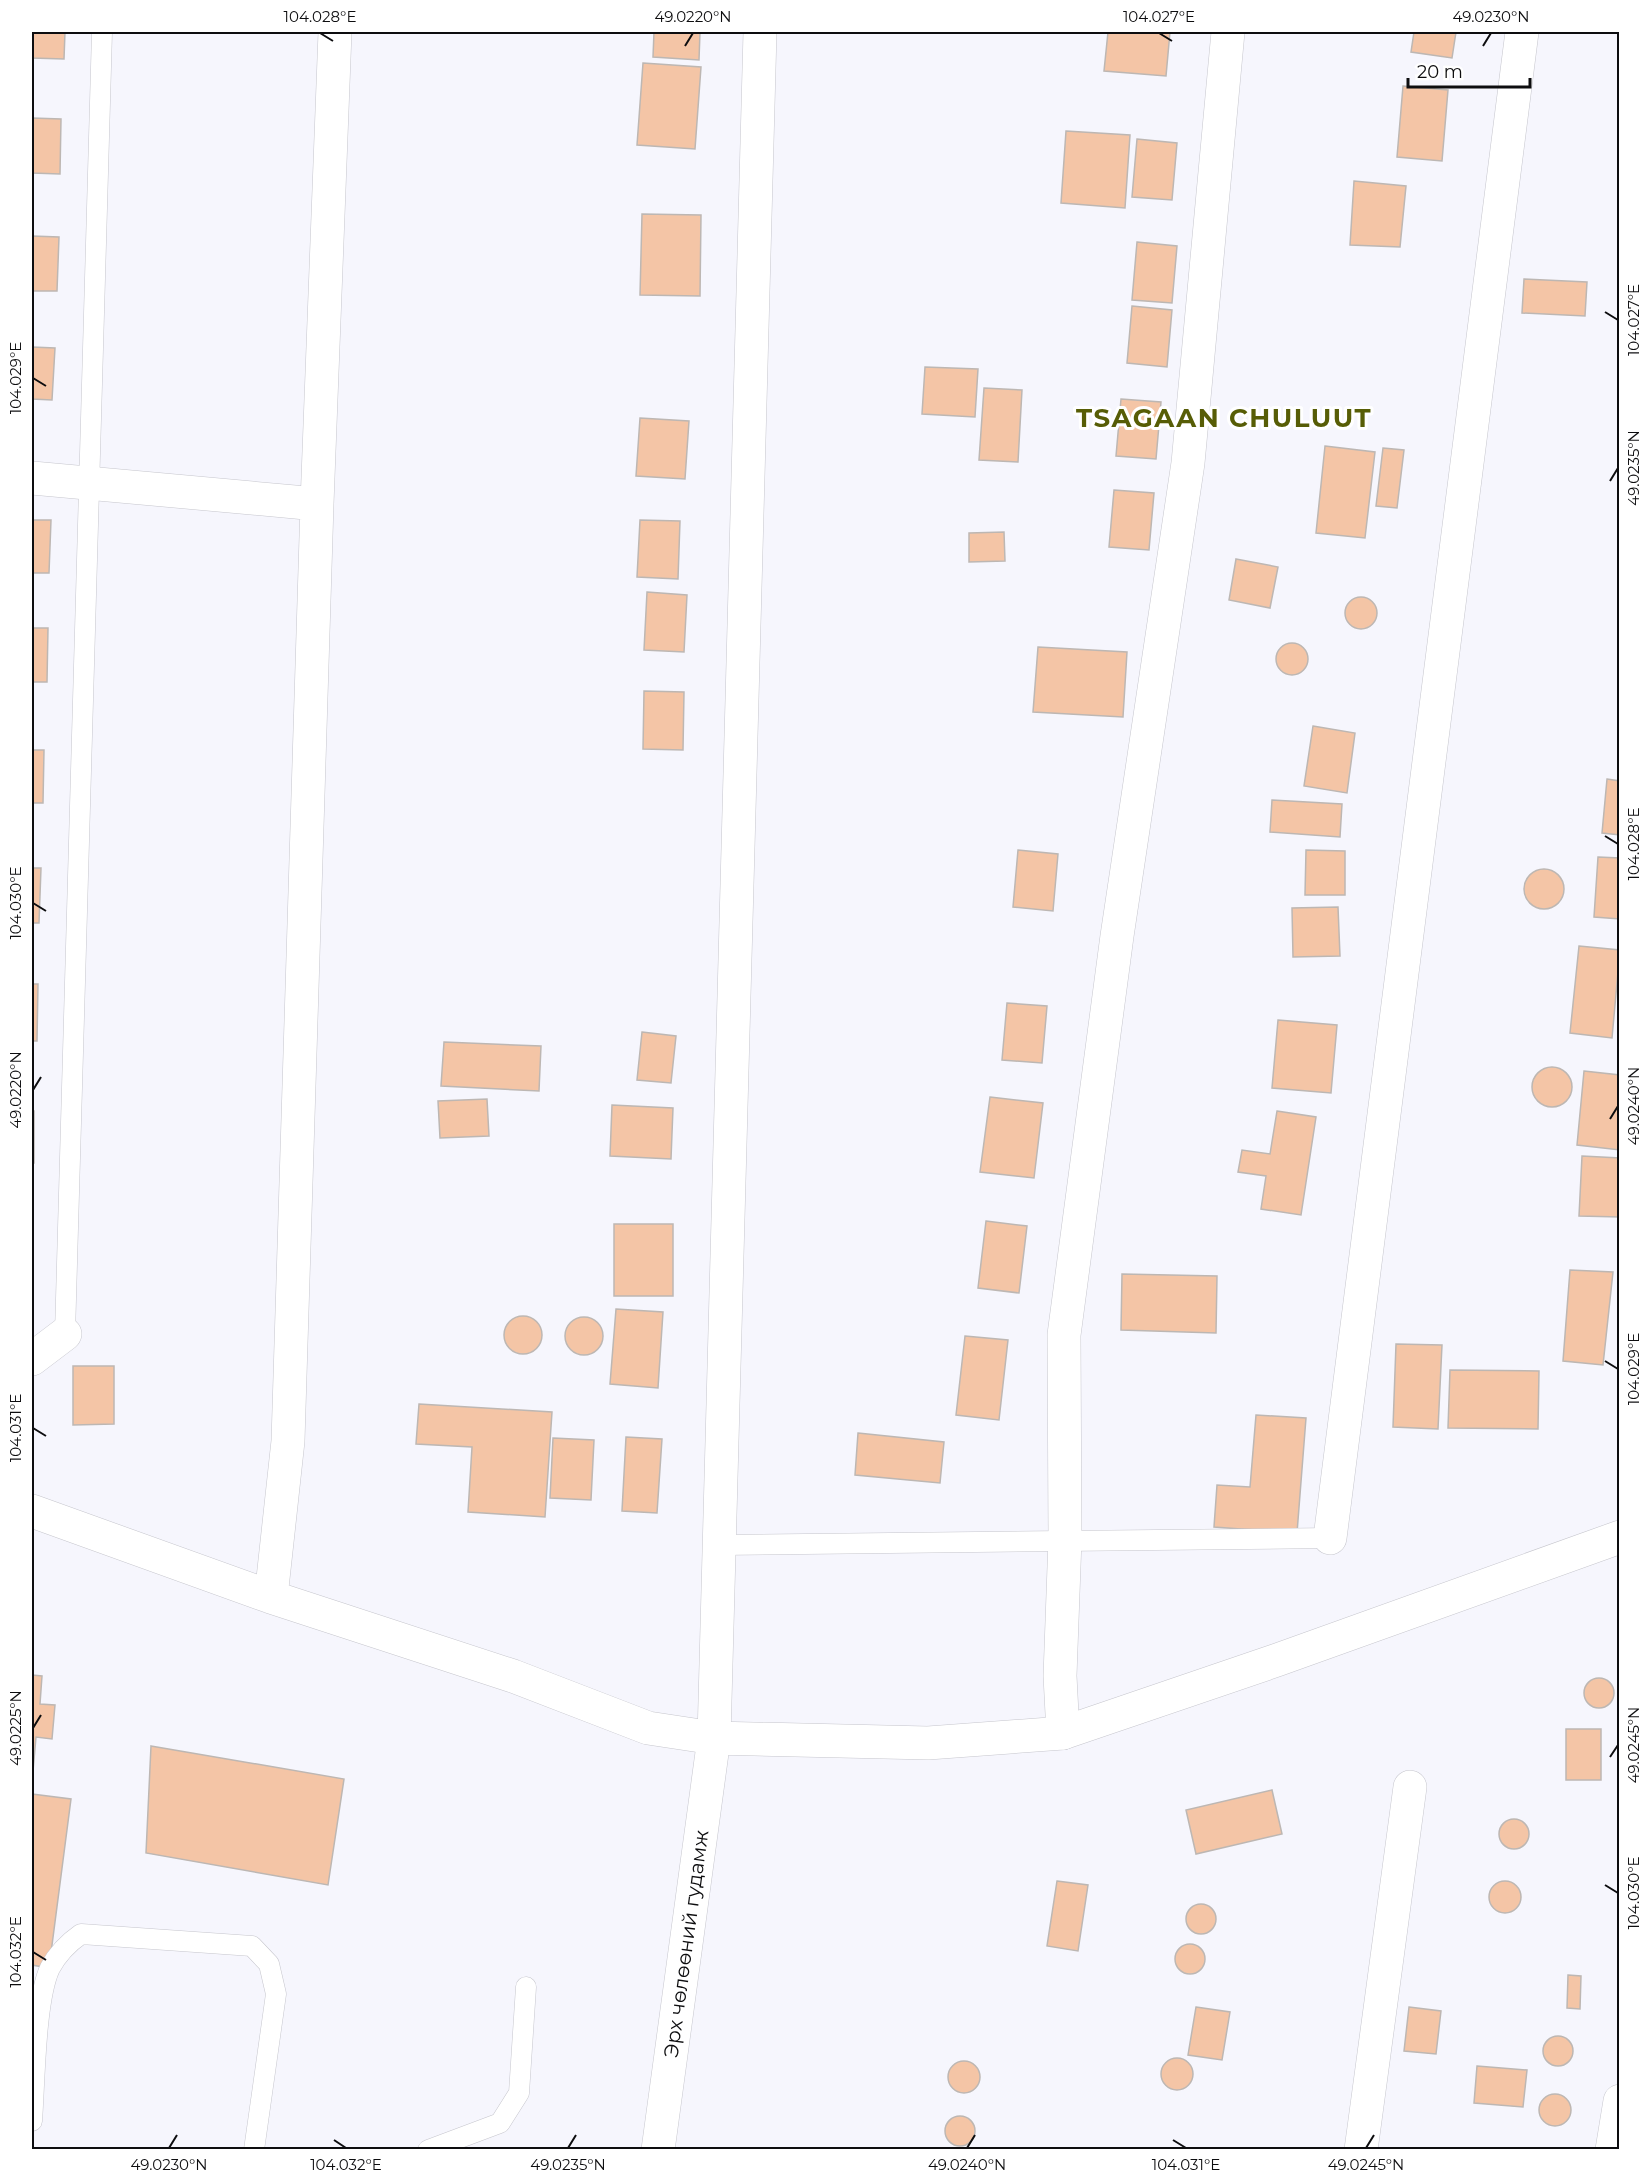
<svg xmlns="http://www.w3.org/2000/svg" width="1651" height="2181" font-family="Montserrat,sans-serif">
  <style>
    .building { fill: #f4c5a6; stroke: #bdb7b3; stroke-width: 1.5 }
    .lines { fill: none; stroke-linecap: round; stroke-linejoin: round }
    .service-casing { stroke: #c6c6cd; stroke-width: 21 }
    .minor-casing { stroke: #c6c6cd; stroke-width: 34 }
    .secondary-casing { stroke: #c6c6cd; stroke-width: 34 }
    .service { stroke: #fff; stroke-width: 20 }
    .minor { stroke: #fff; stroke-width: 33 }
    .secondary { stroke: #fff; stroke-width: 33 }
    .ticks { fill: none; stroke: #0d0d0f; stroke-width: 2 }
    .labels { text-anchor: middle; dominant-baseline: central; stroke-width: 6; stroke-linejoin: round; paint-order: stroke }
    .street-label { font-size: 20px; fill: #0d0d0f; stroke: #fff }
    .district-label { font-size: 26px; font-weight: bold; letter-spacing: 1.5px; fill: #575d06; stroke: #fff }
    .neatline { fill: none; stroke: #0d0d0f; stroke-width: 2 }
    .ticks-label { font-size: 15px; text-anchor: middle; fill: #0d0d0f }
  </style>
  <rect width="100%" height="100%" fill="#f6f6fd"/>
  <path class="building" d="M32 32H65L64 59 32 58Z
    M654 32H700L699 60 653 57Z
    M1108 32H1170L1166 76 1104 71Z
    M1414 32H1456L1452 58 1411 52Z
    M643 63 701 67 695 149 637 145Z
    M1403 86 1448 90 1442 161 1397 157Z
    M32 118 61 119 60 174 32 173Z
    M1066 131 1130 135 1125 208 1061 203Z
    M1137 139 1177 143 1172 200 1132 197Z
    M1354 181 1406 186 1400 247 1350 245Z
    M642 214 701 215 700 296 640 295Z
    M32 236 59 237 57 291H32Z
    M1137 242 1177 246 1172 303 1132 300Z
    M1524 279 1587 282 1585 316 1522 313Z
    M1132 306 1172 310 1167 367 1127 363Z
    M32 347 55 348 52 400 32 399Z
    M925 367 978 369 975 417 922 414Z
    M984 388 1022 390 1018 462 979 460Z
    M1121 399 1161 402 1156 459 1116 456Z
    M640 418 689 421 685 479 636 476Z
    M1325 446 1375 452 1365 538 1316 533Z
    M1383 448 1404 450 1397 508 1376 506Z
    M1114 490 1154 493 1149 550 1109 547Z
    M32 520H51L49 573H32Z
    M640 520 680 521 678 579 637 577Z
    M1004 532 1005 561 969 562V533Z
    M1236 559 1278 567 1270 608 1229 600Z
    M647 592 687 595 684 652 644 650Z
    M1345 613a16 16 0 1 1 32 0a16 16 0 1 1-32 0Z
    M32 628H48L47 682H32Z
    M1276 659a16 16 0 1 1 32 0a16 16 0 1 1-32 0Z
    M1038 647 1127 652 1123 717 1033 712Z
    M644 691 684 692 683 750 643 749Z
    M1313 726 1355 733 1347 793 1304 786Z
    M32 750H44L43 803H32Z
    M1607 779 1620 781V835L1602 833Z
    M1272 800 1342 804 1340 837 1270 832Z
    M1018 850 1058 854 1053 911 1013 907Z
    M1306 850 1345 851V895H1305Z
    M1598 857 1620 858V919L1594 917Z
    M32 868H41L39 923H32Z
    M1524 889a20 20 0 1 1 40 0a20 20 0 1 1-40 0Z
    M1338 907 1340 956 1293 957 1292 908Z
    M1579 946 1620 950 1612 1038 1570 1033Z
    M32 984H38L37 1041H32Z
    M1007 1003 1047 1006 1042 1063 1002 1060Z
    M1278 1020 1337 1025 1331 1093 1272 1088Z
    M642 1032 676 1036 671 1083 637 1080Z
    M444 1042 541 1046 539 1091 441 1086Z
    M1532 1087a20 20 0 1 1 40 0a20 20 0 1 1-40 0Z
    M1584 1071 1620 1075V1150L1577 1145Z
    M990 1097 1043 1103 1034 1178 980 1172Z
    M487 1099 489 1136 440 1138 438 1101Z
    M612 1105 673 1108 671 1159 610 1156Z
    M32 1111H34V1163H32Z
    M1277 1111 1316 1117 1301 1215 1261 1209 1266 1176 1238 1172 1242 1150 1270 1154Z
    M1582 1156 1620 1158V1217L1579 1216Z
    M986 1221 1027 1226 1019 1293 978 1288Z
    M614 1224H673V1296H614Z
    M1570 1270 1613 1272 1603 1365 1563 1361Z
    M1122 1274 1217 1276 1216 1333 1121 1330Z
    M616 1309 663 1312 658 1388 610 1384Z
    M504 1335a19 19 0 1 1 38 0a19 19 0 1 1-38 0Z
    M565 1336a19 19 0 1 1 38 0a19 19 0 1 1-38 0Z
    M965 1336 1008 1340 999 1420 956 1415Z
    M1396 1344 1442 1345 1438 1429 1393 1427Z
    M73 1366H114V1424L73 1425Z
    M1450 1370 1539 1371 1538 1429 1448 1428Z
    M419 1404 552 1412 545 1517 468 1512 472 1447 416 1444Z
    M1256 1415 1306 1418 1297 1533 1214 1527 1217 1485 1250 1487Z
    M858 1433 944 1442 940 1483 855 1475Z
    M626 1437 662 1439 657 1513 622 1511Z
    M553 1438 594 1440 591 1500 550 1498Z
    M32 1675 42 1676 40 1704 55 1705 52 1739 36 1737 33 1771Z
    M1584 1693a15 15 0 1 1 30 0a15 15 0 1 1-30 0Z
    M1566 1729H1601V1780H1566Z
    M151 1746 344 1779 328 1885 146 1853Z
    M1272 1790 1282 1834 1196 1854 1186 1810Z
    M32 1794 71 1799 49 1968 32 1965Z
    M1499 1834a15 15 0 1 1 30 0a15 15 0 1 1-30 0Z
    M1057 1881 1088 1885 1078 1951 1047 1946Z
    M1489 1897a16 16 0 1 1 32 0a16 16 0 1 1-32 0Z
    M1186 1919a15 15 0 1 1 30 0a15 15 0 1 1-30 0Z
    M1175 1959a15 15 0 1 1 30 0a15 15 0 1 1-30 0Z
    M1568 1975 1581 1976 1580 2009 1567 2008Z
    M1196 2007 1230 2012 1222 2060 1188 2055Z
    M1409 2007 1441 2011 1436 2054 1404 2051Z
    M1543 2051a15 15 0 1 1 30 0a15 15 0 1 1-30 0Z
    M1161 2074a16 16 0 1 1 32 0a16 16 0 1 1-32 0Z
    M948 2077a16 16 0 1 1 32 0a16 16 0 1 1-32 0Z
    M1477 2066 1527 2070 1523 2107 1474 2103Z
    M1539 2110a16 16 0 1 1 32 0a16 16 0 1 1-32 0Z
    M945 2131a15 15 0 1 1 30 0a15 15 0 1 1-30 0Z"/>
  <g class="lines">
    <defs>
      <path id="service" d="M65 1334 102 32
        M719 1545 1330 1538
        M32 2121C35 2083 35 2000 50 1968 58 1953 68 1943 81 1934L252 1946 269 1964 276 1994 254 2150
        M428 2150 500 2123 519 2093 526 1987"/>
      <path id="minor" d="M335 32 317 504 288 1441 271 1597 513 1676 648 1728 714 1738 760 32
        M32 478 317 504
        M32 1359 65 1334
        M32 1511 271 1597
        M1330 1538 1522 32
        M1063 1733 1060 1676 1065 1539 1064 1335 1117 936 1188 463 1228 32
        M1361 2150 1410 1787
        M1612 2150 1620 2101"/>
      <g id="secondary">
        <path id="s1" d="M658 2150 714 1738 928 1743 1063 1733 1277 1660 1620 1537"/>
      </g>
    </defs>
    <use href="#service" class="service-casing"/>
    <use href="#minor" class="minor-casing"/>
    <use href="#secondary" class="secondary-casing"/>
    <use href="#service" class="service"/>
    <use href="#minor" class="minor"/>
    <use href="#secondary" class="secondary"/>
  </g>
  <path class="ticks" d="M320 33 333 41M1159 33 1172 41M685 46 693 33M1483 46 1491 33M1605 312 1618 320M33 378 46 386M1610 481 1618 468M1605 836 1618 844M33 903 46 911M33 1090 41 1077M1610 1119 1618 1106M1605 1361 1618 1369M33 1428 46 1436M33 1728 41 1715M1610 1757 1618 1745M1605 1885 1618 1893M33 1952 46 1960M334 2140 346 2148M1173 2140 1186 2148M169 2148 177 2135M568 2148 576 2135M967 2148 975 2135M1366 2148 1374 2135"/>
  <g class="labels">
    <g class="street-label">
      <text stroke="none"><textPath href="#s1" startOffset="208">Эрх чөлөөний гудамж</textPath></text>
    </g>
    <g class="district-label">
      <text x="1224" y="418">TSAGAAN CHULUUT</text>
    </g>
  </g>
  <rect width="1651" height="2181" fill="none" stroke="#ffffff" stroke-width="66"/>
  <path d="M1408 78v9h122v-9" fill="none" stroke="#0d0d0f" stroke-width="3"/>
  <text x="1417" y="78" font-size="18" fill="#0d0d0f" stroke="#ffffff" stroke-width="4.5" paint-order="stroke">20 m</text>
  <rect x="33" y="33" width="1585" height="2115" class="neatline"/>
  <g class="ticks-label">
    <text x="320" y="22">104.028°E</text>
    <text x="693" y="22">49.0220°N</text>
    <text x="1159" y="22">104.027°E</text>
    <text x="1491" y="22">49.0230°N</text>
    <text transform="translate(1634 320) rotate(-90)" y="5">104.027°E</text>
    <text transform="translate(16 378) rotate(-90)" y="5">104.029°E</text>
    <text transform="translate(1634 468) rotate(-90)" y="5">49.0235°N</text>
    <text transform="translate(1634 844) rotate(-90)" y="5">104.028°E</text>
    <text transform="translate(16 903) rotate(-90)" y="5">104.030°E</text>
    <text transform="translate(16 1090) rotate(-90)" y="5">49.0220°N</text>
    <text transform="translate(1634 1106) rotate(-90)" y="5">49.0240°N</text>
    <text transform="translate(1634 1369) rotate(-90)" y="5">104.029°E</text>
    <text transform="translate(16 1428) rotate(-90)" y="5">104.031°E</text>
    <text transform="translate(16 1728) rotate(-90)" y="5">49.0225°N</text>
    <text transform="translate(1634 1745) rotate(-90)" y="5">49.0245°N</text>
    <text transform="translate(1634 1893) rotate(-90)" y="5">104.030°E</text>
    <text transform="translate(16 1952) rotate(-90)" y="5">104.032°E</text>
    <text x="169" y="2170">49.0230°N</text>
    <text x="346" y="2170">104.032°E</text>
    <text x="568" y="2170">49.0235°N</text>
    <text x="967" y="2170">49.0240°N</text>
    <text x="1186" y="2170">104.031°E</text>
    <text x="1366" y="2170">49.0245°N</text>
  </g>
</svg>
